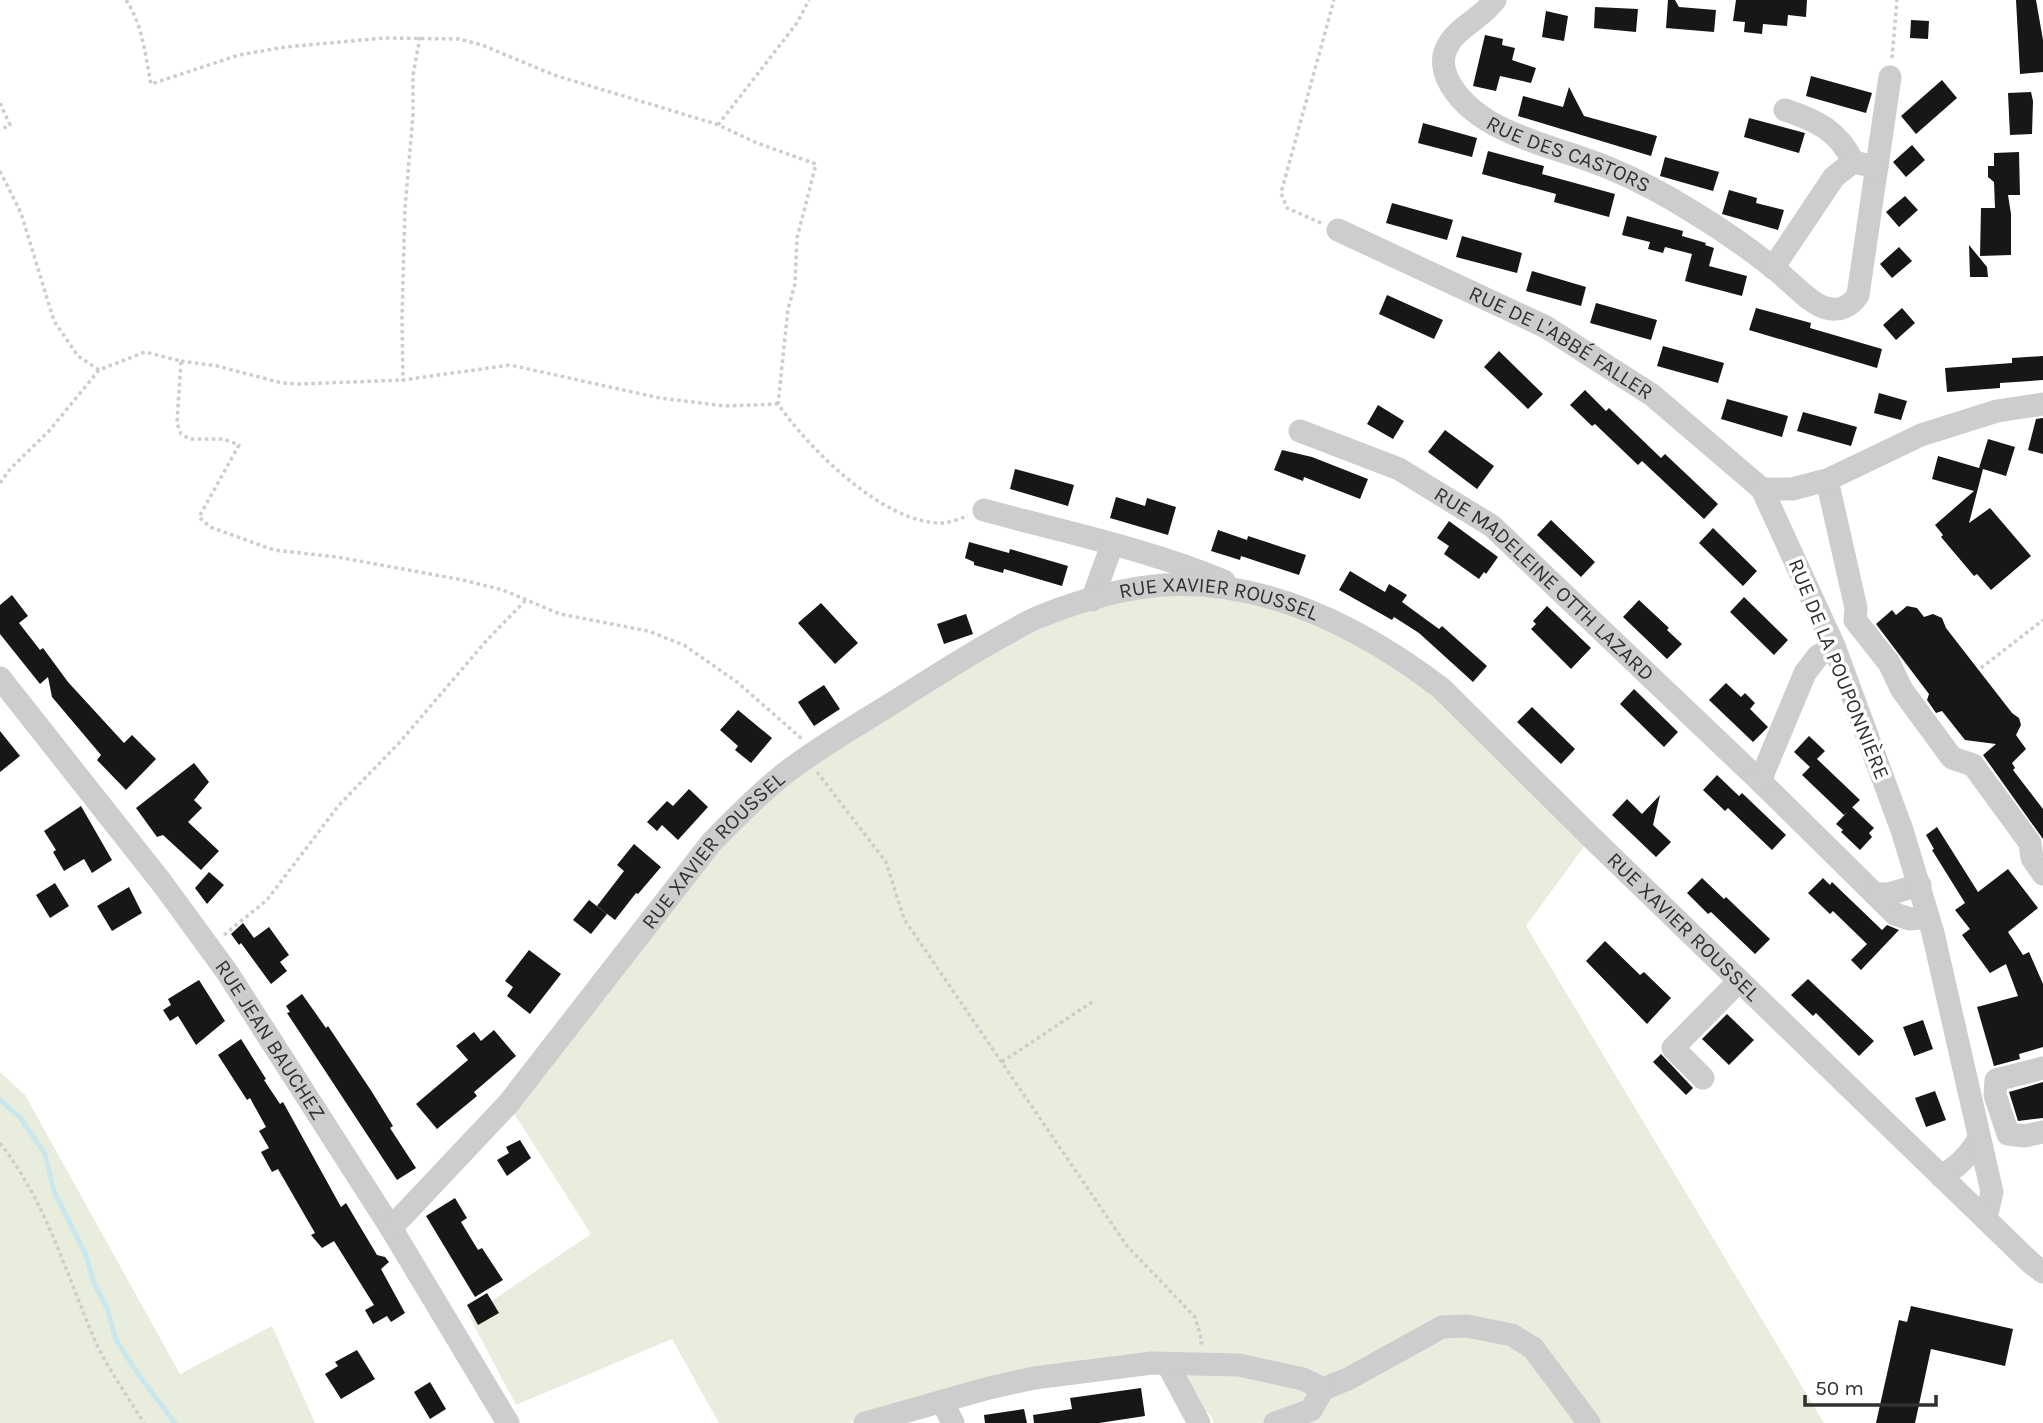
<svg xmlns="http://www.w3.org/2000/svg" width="2043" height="1423" font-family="Karla,sans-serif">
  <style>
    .green { fill: #e9edde }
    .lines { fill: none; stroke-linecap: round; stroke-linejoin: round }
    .stream { stroke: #cae7ed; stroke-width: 5 }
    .building { fill: #171717 }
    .path { stroke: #cdcdcd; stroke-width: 3.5; stroke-dasharray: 3.5 3.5; stroke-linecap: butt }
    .minor { stroke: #cdcdcd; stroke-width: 23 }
    .labels { text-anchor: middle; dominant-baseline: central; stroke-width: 7; stroke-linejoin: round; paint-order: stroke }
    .street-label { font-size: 21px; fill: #303030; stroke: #fff }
  </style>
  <rect width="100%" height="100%" fill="#fff"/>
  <path class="green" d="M1247 591 1409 663 1591 837 1526 926 1824 1423H1214L1211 1416 1197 1403 1185 1377 1188 1375 1182 1361 968 1388 849 1423H719L672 1339 516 1405 469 1316 591 1234 508 1104 711 843 839 738 1092 600Z
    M0 1072 25 1095 180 1374 272 1326 315 1423H0Z"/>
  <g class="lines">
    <path class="stream" d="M0 1100 19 1116 45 1154 54 1191 86 1255 94 1283 107 1308 116 1340 138 1374 175 1423"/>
  </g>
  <path class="building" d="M1668 0H1675L1679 7 1716 10 1714 32 1666 28Z
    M1736 0H1807L1806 17 1788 15 1787 26 1763 24 1762 34 1744 32 1745 22 1733 21Z
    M2016 0H2036L2043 40V72L2020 74Z
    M1595 7 1638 9 1636 32 1594 28Z
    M1546 11 1568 16 1564 41 1542 37Z
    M1911 20 1929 21 1928 39 1910 38Z
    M1485 35 1503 39 1502 45 1515 48 1512 60 1536 68 1531 83 1500 76 1496 91 1473 86Z
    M1811 76 1872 93 1866 113 1806 96Z
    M1942 80 1957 98 1916 134 1901 116Z
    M1569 87 1584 116 1657 136 1651 156 1518 116 1523 96 1563 107Z
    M2031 92 2033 101 2032 134 2010 135 2008 93Z
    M1749 118 1805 133 1799 153 1744 137Z
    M1423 123 1477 138 1472 157 1418 143Z
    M1912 145 1925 160 1906 177 1893 162Z
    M1488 151 1544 166 1542 174 1615 194 1609 217 1554 202 1556 194 1482 174Z
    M2019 152 2020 195H2008L2011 214V255L1980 256 1981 208H1995L1994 182 1988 177V166H1994V153Z
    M1665 157 1719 172 1713 191 1660 176Z
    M1729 190 1757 198 1756 203 1784 210 1778 230 1722 214Z
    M1905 196 1918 210 1899 227 1886 212Z
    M1392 203 1453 220 1447 240 1386 223Z
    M1627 216 1683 231 1682 236 1706 243 1705 245 1714 248 1709 266 1747 276 1742 296 1685 281 1692 254 1665 247 1663 253 1648 249 1650 242 1622 235Z
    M1462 236 1522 253 1517 273 1456 257Z
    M1969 245 1987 267 1988 277H1970Z
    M1899 247 1912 261 1892 278 1880 264Z
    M1532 271 1586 287 1581 306 1526 291Z
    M1387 295 1443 320 1434 339 1379 314Z
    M1596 303 1657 320 1651 340 1590 323Z
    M1756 308 1811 323 1810 328 1882 349 1877 368 1749 330Z
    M1902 308 1915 323 1896 340 1883 325Z
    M1663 346 1724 363 1718 383 1657 366Z
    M1499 351 1543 394 1528 409 1484 367Z
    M2043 356V380L2000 383V388L1947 392 1945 368 2012 363V358Z
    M1585 390 1606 411 1609 408 1661 458 1665 454 1718 504 1704 519 1642 461 1638 465 1595 424 1592 426 1570 405Z
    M1879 393 1907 401 1901 420 1874 413Z
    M1727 399 1788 416 1782 437 1721 419Z
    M1378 405 1404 421 1393 439 1367 424Z
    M1803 412 1857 427 1851 446 1797 431Z
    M2043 418V454L2028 450 2036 419Z
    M1445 430 1494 466 1477 489 1428 452Z
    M1988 439 2015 447 2006 476 1983 469 1969 523 1990 508 2031 556 1991 590 1977 574 1974 576 1941 537 1943 535 1935 525 1974 491 1932 479 1938 456 1979 468Z
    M1282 450 1312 457 1368 479 1360 499 1304 477 1303 481 1274 470Z
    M1015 469 1074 485 1068 506 1010 489Z
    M1116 497 1145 506 1147 498 1176 507 1168 535 1110 518Z
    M1551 520 1595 562 1581 577 1537 535Z
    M1449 521 1498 557 1486 574 1484 572 1479 579 1444 554 1449 546 1437 538Z
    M1713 528 1757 571 1743 586 1699 543Z
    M1218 530 1247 540 1248 536 1306 555 1299 575 1241 556 1240 560 1211 551Z
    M969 542 1009 553 1010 549 1068 566 1062 586 1004 569 1003 573 974 565V562L965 558Z
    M1350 571 1385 592 1389 584 1407 595 1402 602 1439 629 1442 626 1487 666 1473 682 1419 633 1394 617 1392 620 1339 590Z
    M12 595 28 616 19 623 40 650 43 648 68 682 124 743 132 735 156 759 126 790 97 760 101 755 52 697 48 677 40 684 0 634V605Z
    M1744 597 1788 640 1774 655 1730 612Z
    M1639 600 1669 628 1667 630 1682 644 1667 659 1623 617Z
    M821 603 858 643 835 664 798 623Z
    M1547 606 1591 648 1571 669 1531 629 1536 624 1533 621Z
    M1907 606 1917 608 1924 617 1933 614 1942 618 1946 628 2012 713 2019 718 2021 725 2016 735 2026 749 2012 763 2015 768 2013 770 2043 809V839L1983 755 1996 744 1965 740 1942 711 1936 713 1927 700 1929 694 1876 624 1892 610 1896 615Z
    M966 614 973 634 944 644 937 624Z
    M1726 683 1741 697 1745 693 1755 703 1750 709 1768 727 1753 742 1709 700Z
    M824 685 840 709 814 726 798 702Z
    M1634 689 1678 732 1664 747 1620 704Z
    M1532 707 1575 749 1561 764 1517 722Z
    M738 710 772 738 751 763 735 750 738 746 720 730Z
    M0 731 20 756 0 772Z
    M1809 736 1825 751 1817 759 1860 800 1844 815 1802 775 1810 767 1794 752Z
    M194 763 209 782 194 800 202 808 188 822 219 851 201 870 163 835 157 837 136 808Z
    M1717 775 1739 796 1742 793 1786 835 1772 850 1728 808 1725 811 1703 790Z
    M689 789 708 807 678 840 662 825 657 831 647 822 667 801 673 806Z
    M1660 795 1653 825 1671 842 1656 857 1612 815 1627 799 1642 814Z
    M81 806 112 860 92 873 84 859 64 871 53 852 56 850 44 831Z
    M1852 807 1874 828 1869 833 1872 837 1860 850 1841 832 1843 830 1836 824Z
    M1937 827 1978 892 2008 869 2038 908 2008 932 2023 955 2029 952 2043 984V1047L2019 1054 2020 1059 1994 1066 1977 1007 2018 996 2006 964 1990 973 1962 935 1970 929 1955 910 1965 903 1932 850 1934 849 1926 835Z
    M634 844 661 867 638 894 636 893 615 920 597 906 624 871 617 865Z
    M209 872 224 885 207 904 195 888Z
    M1702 878 1724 899 1726 897 1770 939 1755 954 1711 912 1708 914 1687 893Z
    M1823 878 1830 885 1832 882 1882 930 1887 925 1899 930 1861 970 1851 960 1867 944 1833 911 1830 914 1808 893Z
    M55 883 69 906 50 918 36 895Z
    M129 887 142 913 112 931 97 906Z
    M589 900 607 914 591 934 573 920Z
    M243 923 254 938 269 927 289 955 280 962 287 971 271 984 241 943 239 945 231 934Z
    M1605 941 1640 975 1644 972 1671 998 1647 1024 1586 961Z
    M529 950 561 974 530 1014 507 996 513 987 505 981Z
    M1808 979 1874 1041 1859 1056 1816 1013 1813 1016 1791 995Z
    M199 980 225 1021 196 1045 178 1016 170 1021 163 1010 171 1005 168 999Z
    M302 994 326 1028 328 1026 372 1092 393 1126 390 1128 416 1168 397 1180 287 1013 290 1012 286 1006Z
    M1727 1014 1754 1040 1729 1065 1702 1039Z
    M1923 1020 1933 1049 1914 1056 1903 1027Z
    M494 1030 516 1056 474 1092 477 1096 437 1129 416 1104 468 1060 456 1046 474 1032 481 1041Z
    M241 1039 266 1079 264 1080 280 1104 283 1102 341 1207 346 1203 377 1255 385 1257 389 1262 381 1269 405 1313 391 1322 387 1316 373 1324 365 1310 374 1305 334 1241 322 1248 311 1235 315 1233 278 1169 272 1172 261 1152 269 1148 259 1131 266 1127 250 1098 247 1100 218 1055Z
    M1661 1054 1693 1088 1686 1095 1653 1062Z
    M2043 1082V1118L2018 1121 2009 1092Z
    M1935 1091 1946 1120 1926 1127 1915 1098Z
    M520 1140 531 1158 507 1176 497 1160 509 1153 506 1147Z
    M455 1198 467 1218 461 1222 478 1250 482 1248 503 1280 475 1297 426 1216Z
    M487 1293 499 1313 478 1325 467 1305Z
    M1911 1306 2013 1329 2005 1366 1931 1349 1915 1423H1876L1899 1320 1907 1322Z
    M357 1350 375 1379 341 1399 325 1374 338 1366 335 1362Z
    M430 1382 446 1409 430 1419 414 1392Z
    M1141 1388 1145 1416 1099 1423H1034L1033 1415 1072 1409 1070 1398Z
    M1024 1409 1027 1423H985L984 1415Z"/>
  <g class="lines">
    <path class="path" d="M126 0C143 25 145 55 151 84L239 55 285 47 384 38 459 39 482 45 554 75 716 124 757 143 816 164 797 238 795 284 788 309 778 404C809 449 884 524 942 523 950 523 960 518 968 516
      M420 37 413 75V115L405 208 402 318 403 380 510 365 660 398 725 406 778 404
      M1892 58 1897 0
      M0 103 10 125 0 130
      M718 125 797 23 809 0
      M0 171 21 213 54 321 78 356 99 370 145 352 181 361 177 423 181 434 190 439H223L239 445 199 517 210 527 274 550 337 557 463 580 503 590 560 614 648 631 684 645 737 682 802 739
      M1321 223 1287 208 1281 193 1334 0
      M181 361 217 366 282 383 299 384 403 380
      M0 483 11 468 49 431 99 370
      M1981 668 2043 620
      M817 772 886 862 904 919 1127 1246 1195 1317 1202 1342 1200 1344
      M224 935 267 900 339 805 399 743 487 640 525 601
      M1002 1062 1092 1002
      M0 1143C48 1205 66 1275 97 1345 110 1372 128 1397 144 1423"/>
    <g class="minor">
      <path id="s1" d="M1495 0C1481 20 1453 28 1445 52 1442 60 1444 70 1447 78 1474 135 1556 145 1609 168 1638 180 1666 195 1693 212 1721 229 1750 249 1776 270 1789 280 1810 304 1826 308 1839 312 1851 306 1858 295L1890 77"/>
      <path d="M1785 110C1816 120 1839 131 1853 162"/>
      <path id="s2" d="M1338 230 1546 327 1652 395 1762 489"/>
      <path d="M1773 268 1834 177 1853 162 1877 167"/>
      <path id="s3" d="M1300 431 1399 469 1492 526 1760 781 1895 914 1910 919 1928 917"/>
      <path d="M1827 480 1856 608 1855 620 1889 663 1902 690 1952 758 1973 765 2030 843 2032 858 2043 874"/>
      <path d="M984 510C1064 532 1148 549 1224 581"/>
      <path d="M1092 600 1112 545"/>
      <path id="s4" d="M0 678 162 883 227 972 391 1228 508 1423"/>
      <path d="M1760 781 1805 673 1818 656 1834 646"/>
      <path d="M1877 894H1888L1920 885"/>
      <path d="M2043 1068 1996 1080 1995 1095 2008 1134 2024 1136 2043 1132"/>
      <path d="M1703 1078 1673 1048 1739 981"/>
      <path d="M1941 1176C1958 1167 1968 1156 1979 1139"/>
      <path d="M1986 1218 1992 1192 1933 933 1902 830 1834 646 1762 489H1792L1827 480 1921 435 1997 411 2043 404"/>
      <path id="s5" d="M391 1228 508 1104 711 843C734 819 758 795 784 774 820 746 861 723 899 699 935 676 971 653 1008 633 1019 627 1030 620 1041 616 1079 601 1123 588 1164 585 1266 579 1362 628 1441 688L1591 837 2031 1263 2043 1272"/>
      <path d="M1168 1365 1199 1423"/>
      <path d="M1323 1389 1348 1379 1442 1327 1467 1326 1512 1335 1533 1348 1589 1423"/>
      <path d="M942 1401 953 1423"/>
      <path d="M865 1423 989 1388 1034 1378 1152 1363 1239 1365 1303 1379 1323 1389 1311 1410 1275 1423"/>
    </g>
  </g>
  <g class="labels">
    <g class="street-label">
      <text stroke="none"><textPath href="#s1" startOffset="247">RUE DES CASTORS</textPath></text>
      <text stroke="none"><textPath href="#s2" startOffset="250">RUE DE L'ABBÉ FALLER</textPath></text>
      <text stroke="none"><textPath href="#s3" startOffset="292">RUE MADELEINE OTTH LAZARD</textPath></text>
      <text stroke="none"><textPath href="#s5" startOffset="1087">RUE XAVIER ROUSSEL</textPath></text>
      <text transform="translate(1839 669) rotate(68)">RUE DE LA POUPONNIÈRE</text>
      <text stroke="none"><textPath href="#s5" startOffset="497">RUE XAVIER ROUSSEL</textPath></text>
      <text stroke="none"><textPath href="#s5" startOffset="1673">RUE XAVIER ROUSSEL</textPath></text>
      <text stroke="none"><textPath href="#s4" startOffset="452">RUE JEAN BAUCHEZ</textPath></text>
    </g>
  </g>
  <path d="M1805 1395v10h131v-10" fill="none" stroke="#303030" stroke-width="3.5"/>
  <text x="1815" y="1395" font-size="21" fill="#303030" stroke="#ffffff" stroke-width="5" paint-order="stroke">50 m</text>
</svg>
